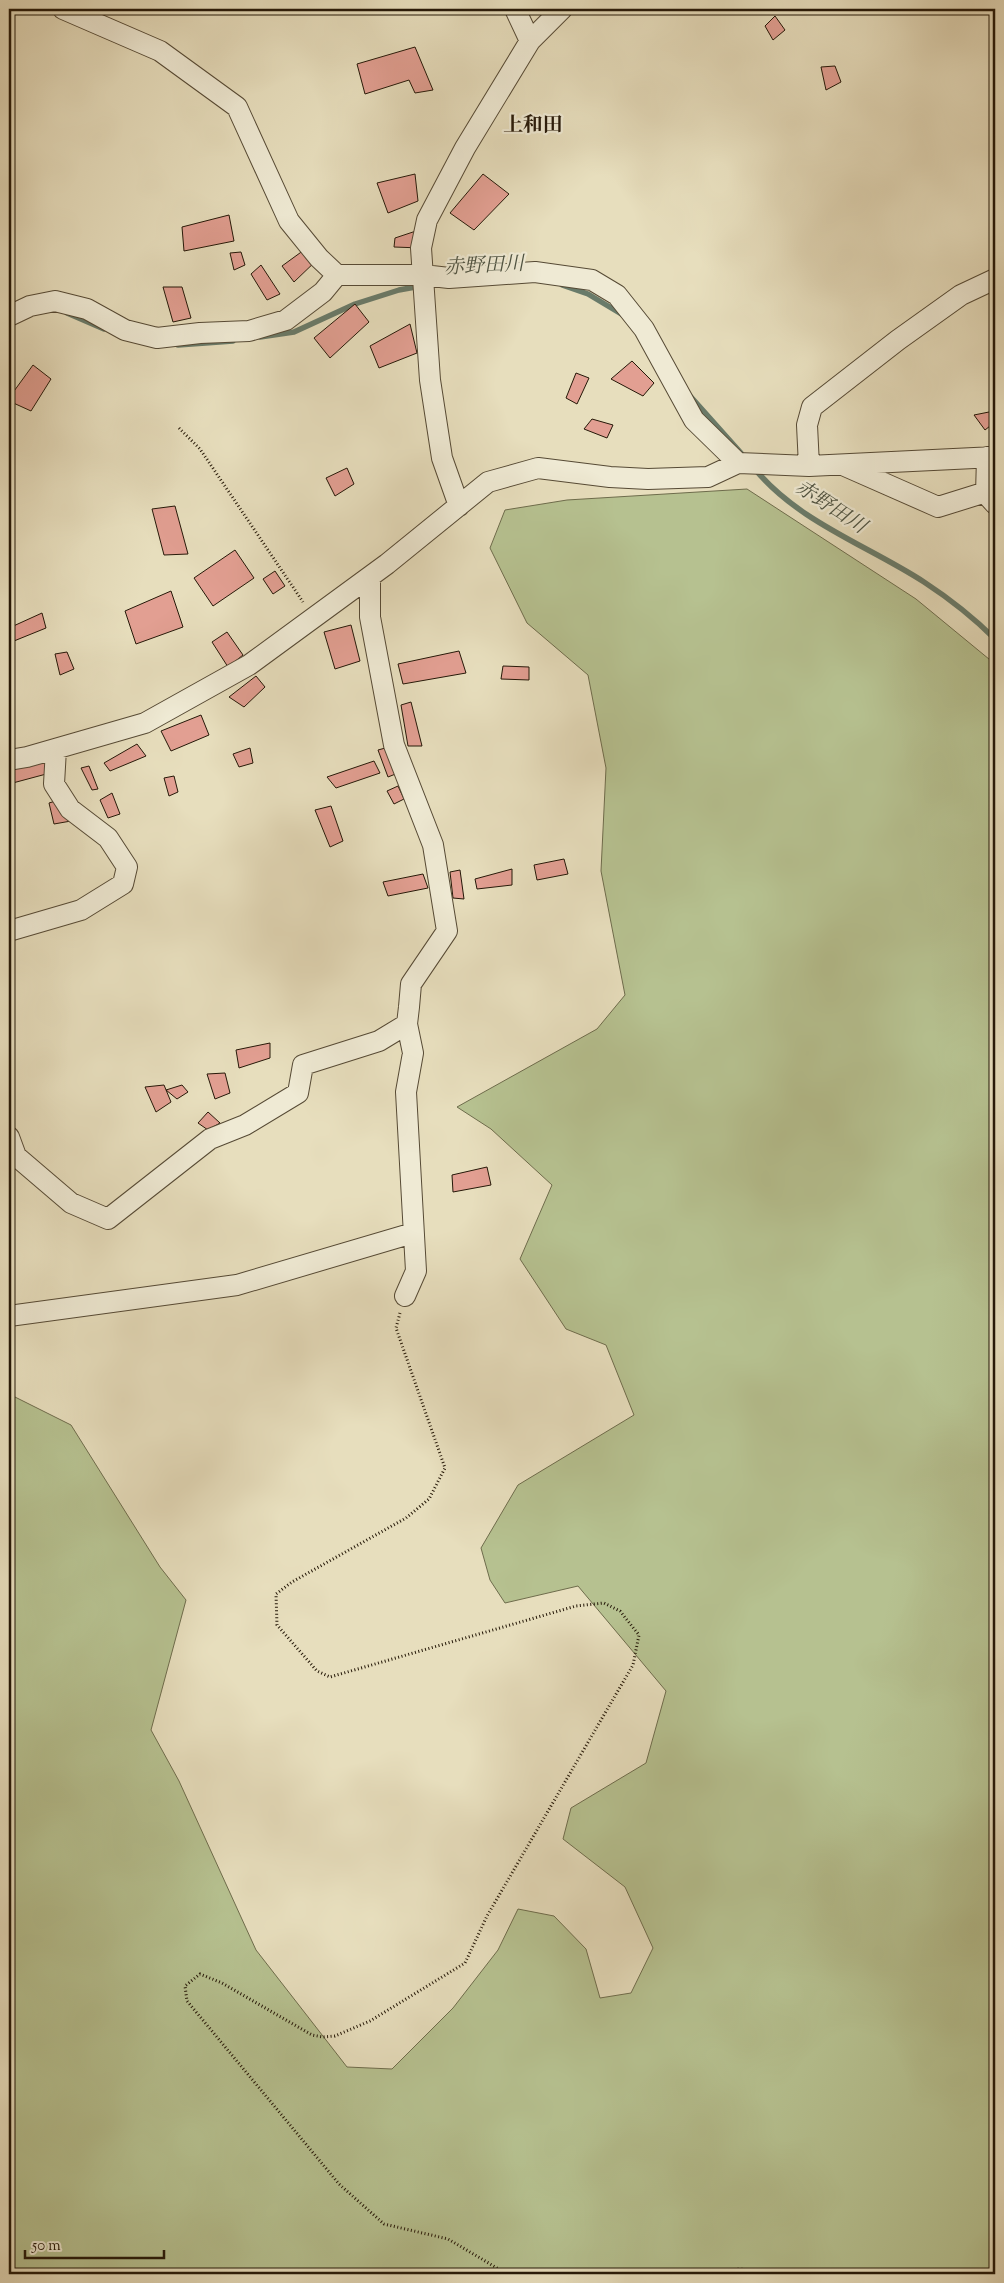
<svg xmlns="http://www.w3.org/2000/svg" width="1004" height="2283" font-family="'Sorts Mill Goudy','Noto Serif JP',serif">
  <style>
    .green { fill: #b6c190; stroke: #6e6c4c }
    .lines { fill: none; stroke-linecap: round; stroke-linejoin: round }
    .stream { stroke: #697b6a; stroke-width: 5.5 }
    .building { fill: #e29f92; stroke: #251808 }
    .minor-casing { stroke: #564a35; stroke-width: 22 }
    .path { stroke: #251808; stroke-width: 3; stroke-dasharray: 1 2.5; stroke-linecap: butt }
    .minor { stroke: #efead4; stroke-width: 20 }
    .labels { text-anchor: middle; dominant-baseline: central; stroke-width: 4.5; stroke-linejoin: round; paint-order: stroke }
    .neighbourhood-label { font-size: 20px; font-weight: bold; fill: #251808; stroke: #efead4 }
    .water-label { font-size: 20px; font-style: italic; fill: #4d5241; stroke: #efead4 }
  </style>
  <rect width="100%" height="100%" fill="#e7debd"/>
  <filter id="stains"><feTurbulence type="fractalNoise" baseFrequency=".004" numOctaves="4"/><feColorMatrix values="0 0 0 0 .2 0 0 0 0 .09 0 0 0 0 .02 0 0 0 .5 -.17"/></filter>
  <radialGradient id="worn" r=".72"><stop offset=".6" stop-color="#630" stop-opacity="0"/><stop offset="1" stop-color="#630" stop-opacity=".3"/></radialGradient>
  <path class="green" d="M747 489 916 599 995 664V2274H9V1394L71 1425 160 1567 186 1600 151 1730 179 1781 256 1950 347 2067 392 2069 453 2008 498 1950 518 1909 554 1916 586 1949 600 1998 631 1993 653 1948 625 1887 563 1839 571 1808 646 1763 666 1691 578 1586 505 1603 490 1580 481 1548 518 1485 634 1415 606 1345 566 1329 520 1259 552 1185 491 1129 457 1107 597 1029 625 995 601 871 606 768 588 675 527 623 490 548 505 510 567 500Z"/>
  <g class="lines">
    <path class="stream" d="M562 285 588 294 623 315
      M67 313 104 329
      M260 337 294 332 355 304 399 290 421 286
      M178 345 233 341
      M691 397 741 453
      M754 468C798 522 867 545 924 582 950 599 973 617 995 639"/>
  </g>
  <path class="building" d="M775 16 785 30 773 40 765 26Z
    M415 47 433 90 415 93 409 80 365 94 357 64Z
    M835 66 841 82 826 90 821 67Z
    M415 174 418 201 388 213 377 183Z
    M483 174 509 194 474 230 450 213Z
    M229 215 234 241 184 251 182 227Z
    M416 231 421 248 394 247 395 238Z
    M304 250 319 258 294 282 282 266Z
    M241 252 245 265 234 270 230 253Z
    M261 265 280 294 267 300 251 274Z
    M163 287H182L191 318 173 322Z
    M355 304 369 322 330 358 314 338Z
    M410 324 417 353 379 368 370 346Z
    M632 361 654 383 643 396 611 379Z
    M33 365 51 379 31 411 9 401V398Z
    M576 373 589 378 577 404 566 398Z
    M994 411 995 422 985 430 974 415Z
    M592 419 613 425 607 438 584 429Z
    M347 468 354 484 335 496 326 478Z
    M175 506 188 554 164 555 152 509Z
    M235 550 254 578 213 606 194 578Z
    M275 571 285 586 273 594 263 579Z
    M171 591 183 627 136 644 125 611Z
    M42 613 46 628 9 643V628Z
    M351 625 360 661 335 669 324 632Z
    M227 632 243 655 228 667 212 642Z
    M459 651 466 673 403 684 398 664Z
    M67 652 74 669 60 675 55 654Z
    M503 666 529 667V680L501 679Z
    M256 676 265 687 244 707 229 697Z
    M411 702 422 746H408L401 705Z
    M201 715 209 735 171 751 161 731Z
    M137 744 146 756 110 771 104 763Z
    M389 747 398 773 388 777 378 750Z
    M250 748 253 763 239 767 233 754Z
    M45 757 50 773 9 784V764Z
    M374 761 380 773 336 788 327 777Z
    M89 766 98 789 92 790 81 768Z
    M174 776 178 792 169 796 164 778Z
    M398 786 404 799 394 804 387 791Z
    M112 793 120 814 108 818 100 800Z
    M59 800 71 821 54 824 49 803Z
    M331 806 343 841 330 847 315 810Z
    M564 859 568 874 537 880 534 865Z
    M512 869V885L477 889 475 879Z
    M460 870 464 899 453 898 450 872Z
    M423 874 428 888 388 896 383 882Z
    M9 939 13 953 9 954Z
    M270 1043V1058L239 1068 236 1050Z
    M225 1073 230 1093 215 1099 207 1074Z
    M164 1085 171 1102 156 1112 145 1087Z
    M182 1085 188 1092 177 1099 166 1090Z
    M208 1112 220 1123 208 1130 198 1123Z
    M487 1167 491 1185 453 1192 452 1175Z"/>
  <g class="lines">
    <defs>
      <path id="minor" d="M63 9 160 51 237 107 289 221 319 258 337 275H423L449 278 535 272 592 280 617 295 644 329 694 420 738 463
        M515 9 530 41
        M9 316 30 306 55 301 87 309 125 330 157 338 200 333 249 331 286 320 323 292 337 275
        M987 457 986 494 995 504
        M809 466 807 425 812 407 898 340 961 295 995 279
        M845 466 938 507 986 492
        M459 506 442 458 430 380 421 248 427 220 465 148 530 41 562 9
        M370 577V617L394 745 433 845 447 931 411 984 409 1007 407 1024 413 1053 406 1092 416 1271 405 1296
        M9 760 27 757 145 723 249 665 387 564 488 482 538 468 610 477 648 479 708 477 738 463 809 466 995 457
        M9 931 81 910 123 884 127 867 108 838 70 809 54 784 56 749
        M9 1137 16 1156 71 1203 108 1219 210 1139 245 1125 298 1093 303 1065 379 1041 407 1024
        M9 1316 237 1285 413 1233"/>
    </defs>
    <use href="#minor" class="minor-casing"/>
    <path class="path" d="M179 428 200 449 303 602
      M400 1313 396 1328 445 1468 429 1499 406 1518 292 1582 276 1594 277 1625 317 1671 330 1677 576 1606 604 1603 620 1611 639 1635 633 1665 487 1916 465 1963 370 2021 335 2036 323 2037 312 2035 222 1983 200 1974 185 1986 187 2001 339 2184 384 2224 448 2239 507 2274
      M721 2274 739 2269 786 2274"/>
    <use href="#minor" class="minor"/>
  </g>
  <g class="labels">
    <g class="neighbourhood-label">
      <text x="533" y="126">上和田</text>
    </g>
    <g class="water-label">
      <text transform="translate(484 267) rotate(-3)">赤野田川</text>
      <text transform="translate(830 508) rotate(33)">赤野田川</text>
    </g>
  </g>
  <rect width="1004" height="2283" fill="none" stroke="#e7debd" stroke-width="30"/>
  <rect x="10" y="10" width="984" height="2263" fill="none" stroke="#251808" stroke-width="2.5"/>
  <rect x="15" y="15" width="974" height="2253" fill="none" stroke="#251808"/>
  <path d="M25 2250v8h139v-8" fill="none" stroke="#251808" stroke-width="2.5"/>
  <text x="32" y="2250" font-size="15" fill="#251808" stroke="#efead4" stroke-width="4" paint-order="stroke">50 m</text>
  <rect width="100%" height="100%" filter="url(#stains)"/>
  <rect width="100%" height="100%" fill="url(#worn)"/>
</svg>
